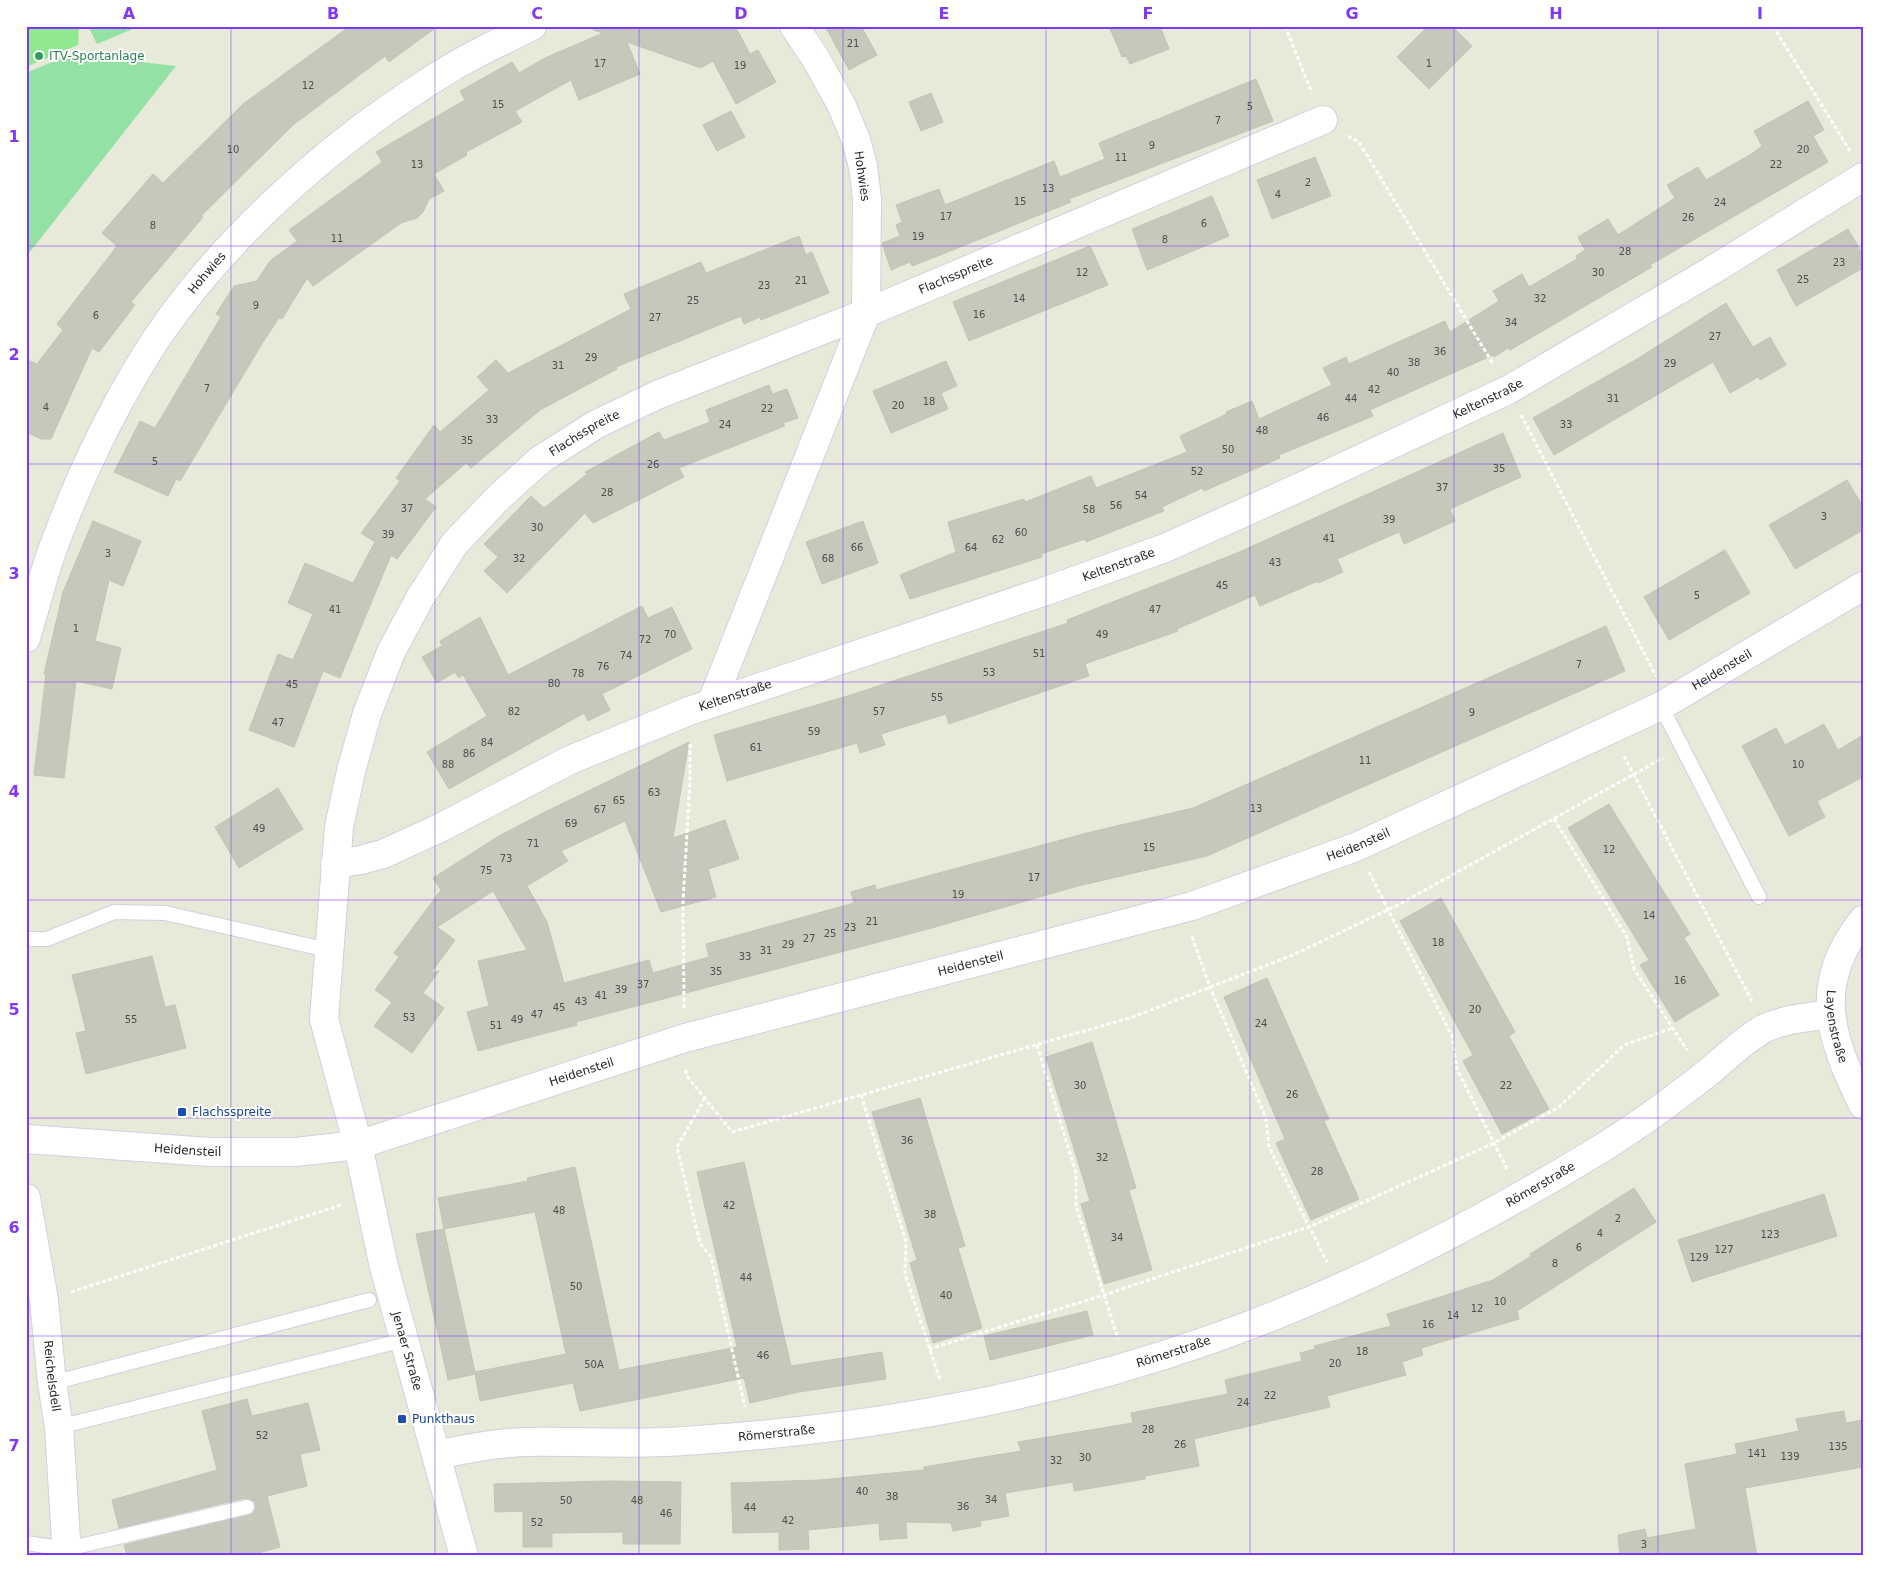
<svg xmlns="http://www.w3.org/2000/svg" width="1889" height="1582" font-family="'DejaVu Sans',sans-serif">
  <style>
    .green { fill: #94e1a6 }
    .pitch { fill: #90e98f }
    .building { fill: #c5c8bb; stroke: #c1c5b2; fill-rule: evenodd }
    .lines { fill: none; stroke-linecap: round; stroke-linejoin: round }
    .lane-casing { stroke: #d5cee0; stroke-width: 16 }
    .street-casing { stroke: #d5cee0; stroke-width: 30 }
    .secondary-casing { stroke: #d5cee0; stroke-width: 30 }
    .path { stroke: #fff; stroke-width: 3; stroke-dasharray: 4 2.5; stroke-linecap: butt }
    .lane { stroke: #fff; stroke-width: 14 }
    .street { stroke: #fff; stroke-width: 28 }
    .secondary { stroke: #fff; stroke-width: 28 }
    .grid { fill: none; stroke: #8137f8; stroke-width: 1; stroke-opacity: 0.55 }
    .leisure-dot { fill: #2e9e5b; stroke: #fff; stroke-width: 2 }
    .transit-dot { fill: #1a4fb4; stroke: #fff; stroke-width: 2 }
    .labels { text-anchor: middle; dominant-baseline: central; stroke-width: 4; stroke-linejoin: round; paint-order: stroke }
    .number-label { font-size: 10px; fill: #4e4f4c }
    .leisure-label { font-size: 12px; fill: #27864d; stroke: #fff; text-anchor: start }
    .street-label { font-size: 12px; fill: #272727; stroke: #fff }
    .transit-label { font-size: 12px; fill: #164399; stroke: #fff; text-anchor: start }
    .neatline { fill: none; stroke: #8137f8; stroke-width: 2 }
    .grid-label { font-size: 16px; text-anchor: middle; font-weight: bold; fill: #8137f8 }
  </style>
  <rect width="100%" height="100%" fill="#e7ead8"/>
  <path class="green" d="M88 26H140L97 44Z
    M71 54 176 66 26 257V73Z"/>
  <path class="pitch" d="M26 26H79L78 45 26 67Z"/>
  <path class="building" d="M350 26H438L389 62 385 56 293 125 201 216 203 217 131 302 135 305 99 352 92 348 51 439H41L26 432V359L37 364 63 330 57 324 117 246 102 233 153 174 163 183 243 104Z
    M594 26H735L750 54 758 50 776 82 736 104 713 61 701 68 627 42 640 74 579 100 571 80 515 111 522 122 466 152 467 155 434 174 444 191 429 199 423 212 417 218 401 223 313 286 307 278 282 319 279 318 263 342 180 481 176 479 168 496 114 472 140 421 155 428 221 317 216 314 234 286 257 281 270 261 297 241 289 230 382 162 376 152 465 100 460 91 512 62 519 73 545 58 603 33 593 30Z
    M825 26H861L877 55 849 70Z
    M1109 26H1160L1169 49 1130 64 1126 56 1122 57Z
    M1428 26H1452L1472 46 1429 89 1397 57Z
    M1256 79 1273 121 1069 199 1071 202 943 254 912 266 910 262 891 270 882 243 900 236 896 225 902 222 896 205 939 189 945 205 1054 161 1060 177 1105 159 1099 143Z
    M931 93 943 122 921 131 909 102Z
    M1808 101 1824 130 1813 136 1828 162 1650 265 1652 267 1510 350 1508 348 1494 357 1493 355 1370 410 1373 416 1279 455 1280 458 1204 491 1202 488 1162 507 1164 511 1086 542 1085 539 1041 554 1042 557 910 599 900 575 956 552 948 522 1024 499 1025 502 1091 476 1096 488 1187 452 1180 436 1227 414 1226 412 1252 401 1259 419 1332 385 1323 368 1346 357 1349 364 1445 321 1450 332 1499 301 1493 291 1522 274 1529 287 1577 259 1576 256 1585 250 1578 237 1608 219 1618 235 1675 198 1667 185 1698 167 1706 180 1753 153 1762 146 1754 131Z
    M731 111 745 137 717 151 703 125Z
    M1315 157 1331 196 1272 219 1257 180Z
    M1212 196 1229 236 1147 270 1132 229Z
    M1848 229 1863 255V268L1796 306 1777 270Z
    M799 236 806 255 812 252 829 293 761 320 760 317 744 324 741 316 616 367 617 369 540 410 471 468 466 463 425 499 436 507 397 559 391 555 340 678 323 671 294 747 249 730 278 654 293 660 313 614 288 603 305 563 353 583 375 542 361 533 400 481 396 478 434 425 440 432 489 390 477 377 496 360 508 373 631 309 624 294 701 262 706 273Z
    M1090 246 1108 285 969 341 953 302Z
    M1726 303 1753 347 1770 337 1786 365 1760 380 1758 377 1730 393 1713 362 1554 455 1533 418 1637 359Z
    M946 361 957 386 941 393 948 409 891 433 873 391Z
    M769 385 772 394 787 389 798 418 783 423 785 426 679 468 684 477 593 523 585 513 507 593 484 571 498 557 484 544 531 496 544 508 587 474 585 472 659 432 664 440 710 422 706 410Z
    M1503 433 1521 477 1450 509 1455 521 1404 544 1399 532 1337 559 1343 572 1318 583V581L1260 606 1255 595 1177 629 1178 631 1085 664 1089 676 949 724 946 714 881 734 885 745 860 753 857 743 727 781 714 735 851 695 1068 623 1067 620 1237 553Z
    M1847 480 1863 507V530L1795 569 1769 525Z
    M93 521 141 541 123 586 109 580 95 641 121 648 112 689 76 681 64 778 34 775 46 674H44L63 592Z
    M863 521 878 563 822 584 806 542Z
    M1725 550 1750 593 1669 640 1644 597Z
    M642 606 648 618 672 607 692 649 602 694 610 710 588 721 584 713 449 789 427 752 487 716 463 675 459 678 455 672 437 683 422 657 442 646 440 641 480 617 508 675Z
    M1606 626 1625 671 1207 856 1078 886 928 929 576 1022 577 1025 478 1051 467 1012 489 1006 478 961 527 950 493 891 437 927 455 940 431 973 439 971 423 993 444 1008 412 1053 374 1026 392 1002 375 990 399 957 394 953 441 890 433 878 499 836 543 813 689 742 673 838 725 820 739 859 708 869 716 897 661 912 625 821 561 851 568 861 527 886 547 922 564 983 649 960 653 973 709 957 706 944 854 903 851 892 875 885 876 890 1087 833 1193 808Z
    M1824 724 1838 750 1863 735V777L1817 801 1825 817 1789 836 1742 746 1776 728 1785 745Z
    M278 788 303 829 239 868 215 827Z
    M1609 804 1690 934 1684 938 1719 995 1675 1022 1640 965 1649 960 1568 828Z
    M1441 898 1515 1032 1509 1036 1549 1109 1502 1134 1463 1061 1473 1055 1400 921Z
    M152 956 165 1007 175 1005 186 1048 86 1074 76 1033 86 1031 72 975Z
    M1267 978 1329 1119 1324 1121 1359 1199 1311 1220 1276 1143 1285 1139 1224 997Z
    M1092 1042 1136 1188 1129 1190 1152 1270 1104 1284 1081 1204 1090 1201 1046 1057Z
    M920 1098 965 1246 958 1248 982 1328 933 1343 910 1263 917 1260 872 1112Z
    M744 1162 791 1366 882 1352 886 1379 799 1392 750 1403 744 1378 580 1411 573 1383 480 1401 475 1374 448 1380 416 1234 444 1229 438 1198 528 1181 527 1178 575 1167 619 1370 737 1347 697 1172ZM535 1212 566 1354 475 1372 444 1229Z
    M1634 1188 1656 1222 1517 1311 1519 1319 1421 1348 1423 1355 1402 1362 1406 1375 1327 1396 1330 1407 1194 1439 1199 1466 1145 1476V1479L1074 1491 1073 1482 1005 1493 1009 1516 980 1521 981 1526 953 1531 951 1523 906 1522 907 1538 880 1540 879 1523 808 1530 809 1549 779 1550V1532L733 1533 731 1483 820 1480 924 1470V1467L1021 1451 1018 1442 1133 1423 1131 1413 1228 1394 1225 1380 1302 1361 1300 1353 1315 1349 1314 1346 1391 1326 1387 1314 1493 1280 1531 1256 1530 1254Z
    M1824 1194 1837 1236 1692 1282 1678 1240Z
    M1087 1311 1093 1335 990 1360 984 1336Z
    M247 1399 252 1416 308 1403 320 1450 300 1454 307 1486 267 1496 280 1547 248 1556H127L124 1545 253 1513 256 1506 254 1501 245 1498 119 1528 112 1500 217 1470 202 1411Z
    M1844 1411 1846 1423 1863 1420V1467L1745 1488 1757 1556H1620L1618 1535 1645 1529 1647 1538 1696 1529 1685 1464 1737 1454 1735 1444 1799 1431 1796 1419Z
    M607 1481 681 1482 680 1544H623V1532L552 1533V1547H523V1511L495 1512 494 1484Z"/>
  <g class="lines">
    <defs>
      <path id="lane" d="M1661 706 1759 897
        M26 939H47L114 912 165 913 328 950
        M52 1383 369 1300
        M59 1427 404 1340
        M26 1543 67 1549 247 1507"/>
      <g id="street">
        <path id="s1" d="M26 638C35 609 42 579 52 551 75 488 104 425 138 368 208 249 334 138 451 68 477 52 505 40 532 26"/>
        <path d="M712 702 866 313 867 199 863 166 856 140 842 106 816 59 794 26"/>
        <path id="s2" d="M335 864 361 860 383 854 440 828 570 760 689 711 1046 591 1165 548 1296 489 1508 390 1711 271 1863 177"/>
        <path id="s3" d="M26 1139 210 1152H295L358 1145 685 1038 1192 906 1356 847 1661 706 1863 586"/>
        <path id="s4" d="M26 1198 44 1300 52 1383 59 1427 67 1556"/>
        <path id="s5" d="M436 1455C466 1449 495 1443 525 1442 578 1441 631 1445 683 1441 863 1430 1042 1399 1212 1339 1349 1291 1478 1224 1602 1148 1638 1126 1673 1100 1706 1074 1725 1059 1743 1040 1765 1028 1785 1019 1810 1017 1831 1014"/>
        <path id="s6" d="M464 1556 384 1267 358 1145 324 1019 339 827 351 771 367 714 391 652 420 598 455 543 498 498 540 460 595 425 657 395 866 313 1323 120"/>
      </g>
      <g id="secondary">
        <path id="s7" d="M1863 920C1811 984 1830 1038 1863 1105"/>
      </g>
    </defs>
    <use href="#lane" class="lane-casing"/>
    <use href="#street" class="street-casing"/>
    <use href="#secondary" class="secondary-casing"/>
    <path class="path" d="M1285 26 1312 93
      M1773 26 1850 151
      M1348 136 1359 142 1493 364
      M1521 415 1656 676
      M1624 756 1752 1001
      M1554 819 1627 937 1634 969 1687 1050
      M1369 872 1452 1036 1457 1069 1508 1171
      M1192 937 1210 987 1266 1118 1269 1147 1327 1262
      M684 1008 683 902 690 780V742
      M1037 1045 1076 1173V1206L1118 1339
      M686 1070V1075L732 1132 1133 1017 1293 955 1398 905 1663 758
      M861 1095 906 1242 905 1274 940 1380
      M705 1098 677 1147 700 1243 711 1257 745 1407
      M71 1292 341 1205
      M929 1349 1104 1295 1309 1227 1494 1143 1559 1107 1624 1045 1673 1028"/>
    <use href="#lane" class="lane"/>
    <use href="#street" class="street"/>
    <use href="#secondary" class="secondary"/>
  </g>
  <path class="grid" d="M231 26V1556M435 26V1556M639 26V1556M843 26V1556M1046 26V1556M1250 26V1556M1454 26V1556M1658 26V1556M26 246H1863M26 464H1863M26 682H1863M26 900H1863M26 1118H1863M26 1336H1863"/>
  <circle class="leisure-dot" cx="39" cy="56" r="5"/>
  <g class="transit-dot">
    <rect x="177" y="1107" width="10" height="10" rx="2.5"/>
    <rect x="397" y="1414" width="10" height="10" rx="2.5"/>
  </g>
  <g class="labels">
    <g class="number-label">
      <text x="853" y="43">21</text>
      <text x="600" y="63">17</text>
      <text x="1429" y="63">1</text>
      <text x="740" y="65">19</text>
      <text x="308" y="85">12</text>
      <text x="498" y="104">15</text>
      <text x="1250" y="106">5</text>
      <text x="1218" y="120">7</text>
      <text x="1152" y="145">9</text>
      <text x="233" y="149">10</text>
      <text x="1803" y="149">20</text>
      <text x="1121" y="157">11</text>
      <text x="417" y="164">13</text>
      <text x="1776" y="164">22</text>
      <text x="1308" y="182">2</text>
      <text x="1048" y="188">13</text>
      <text x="1278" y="194">4</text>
      <text x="1020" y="201">15</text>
      <text x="1720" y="202">24</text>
      <text x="946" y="216">17</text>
      <text x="1688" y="217">26</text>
      <text x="1204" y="223">6</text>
      <text x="153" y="225">8</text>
      <text x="918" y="236">19</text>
      <text x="337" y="238">11</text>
      <text x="1165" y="239">8</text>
      <text x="1625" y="251">28</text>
      <text x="1839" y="262">23</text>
      <text x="1082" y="272">12</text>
      <text x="1598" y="272">30</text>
      <text x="1803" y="279">25</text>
      <text x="801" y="280">21</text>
      <text x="764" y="285">23</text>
      <text x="1019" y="298">14</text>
      <text x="1540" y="298">32</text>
      <text x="693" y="300">25</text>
      <text x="256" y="305">9</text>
      <text x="979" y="314">16</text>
      <text x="96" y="315">6</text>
      <text x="655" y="317">27</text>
      <text x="1511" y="322">34</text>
      <text x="1715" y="336">27</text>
      <text x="1440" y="351">36</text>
      <text x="591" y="357">29</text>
      <text x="1414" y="362">38</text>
      <text x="1670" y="363">29</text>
      <text x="558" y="365">31</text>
      <text x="1393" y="372">40</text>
      <text x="207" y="388">7</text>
      <text x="1374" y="389">42</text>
      <text x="1351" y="398">44</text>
      <text x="1613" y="398">31</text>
      <text x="929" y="401">18</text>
      <text x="898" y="405">20</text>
      <text x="46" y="407">4</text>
      <text x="767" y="408">22</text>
      <text x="1323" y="417">46</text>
      <text x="492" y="419">33</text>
      <text x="725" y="424">24</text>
      <text x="1566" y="424">33</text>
      <text x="1262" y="430">48</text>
      <text x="467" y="440">35</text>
      <text x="1228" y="449">50</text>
      <text x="155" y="461">5</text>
      <text x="653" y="464">26</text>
      <text x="1499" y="468">35</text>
      <text x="1197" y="471">52</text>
      <text x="1442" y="487">37</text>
      <text x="607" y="492">28</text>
      <text x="1141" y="495">54</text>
      <text x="1116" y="505">56</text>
      <text x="407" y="508">37</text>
      <text x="1089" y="509">58</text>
      <text x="1824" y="516">3</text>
      <text x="1389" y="519">39</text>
      <text x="537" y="527">30</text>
      <text x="1021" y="532">60</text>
      <text x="388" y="534">39</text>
      <text x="1329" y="538">41</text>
      <text x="998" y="539">62</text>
      <text x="857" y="547">66</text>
      <text x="971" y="547">64</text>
      <text x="108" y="553">3</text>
      <text x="519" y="558">32</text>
      <text x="828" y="558">68</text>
      <text x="1275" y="562">43</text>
      <text x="1222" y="585">45</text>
      <text x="1697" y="595">5</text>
      <text x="335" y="609">41</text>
      <text x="1155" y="609">47</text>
      <text x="76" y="628">1</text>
      <text x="670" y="634">70</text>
      <text x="1102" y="634">49</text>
      <text x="645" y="639">72</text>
      <text x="1039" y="653">51</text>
      <text x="626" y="655">74</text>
      <text x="1579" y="664">7</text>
      <text x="603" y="666">76</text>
      <text x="989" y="672">53</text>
      <text x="578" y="673">78</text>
      <text x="554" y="683">80</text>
      <text x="292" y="684">45</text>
      <text x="937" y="697">55</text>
      <text x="514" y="711">82</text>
      <text x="879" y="711">57</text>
      <text x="1472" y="712">9</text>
      <text x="278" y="722">47</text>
      <text x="814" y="731">59</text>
      <text x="487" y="742">84</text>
      <text x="756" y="747">61</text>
      <text x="469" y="753">86</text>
      <text x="1365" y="760">11</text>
      <text x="448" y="764">88</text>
      <text x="1798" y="764">10</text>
      <text x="654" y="792">63</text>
      <text x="619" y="800">65</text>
      <text x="1256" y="808">13</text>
      <text x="600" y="809">67</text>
      <text x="571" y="823">69</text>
      <text x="259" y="828">49</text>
      <text x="533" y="843">71</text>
      <text x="1149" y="847">15</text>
      <text x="1609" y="849">12</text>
      <text x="506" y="858">73</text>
      <text x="486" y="870">75</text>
      <text x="1034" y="877">17</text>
      <text x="958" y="894">19</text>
      <text x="1649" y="915">14</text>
      <text x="872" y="921">21</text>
      <text x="850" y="927">23</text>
      <text x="830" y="933">25</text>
      <text x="809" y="938">27</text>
      <text x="1438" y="942">18</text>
      <text x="788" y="944">29</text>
      <text x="766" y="950">31</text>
      <text x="745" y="956">33</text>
      <text x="716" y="971">35</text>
      <text x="1680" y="980">16</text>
      <text x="643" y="984">37</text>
      <text x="621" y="989">39</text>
      <text x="601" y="995">41</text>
      <text x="581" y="1001">43</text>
      <text x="559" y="1007">45</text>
      <text x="1475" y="1009">20</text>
      <text x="537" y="1014">47</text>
      <text x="409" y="1017">53</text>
      <text x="131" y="1019">55</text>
      <text x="517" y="1019">49</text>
      <text x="1261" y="1023">24</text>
      <text x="496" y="1025">51</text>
      <text x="1080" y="1085">30</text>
      <text x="1506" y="1085">22</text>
      <text x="1292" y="1094">26</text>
      <text x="907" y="1140">36</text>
      <text x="1102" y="1157">32</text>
      <text x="1317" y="1171">28</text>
      <text x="729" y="1205">42</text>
      <text x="559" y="1210">48</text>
      <text x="930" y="1214">38</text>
      <text x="1618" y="1218">2</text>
      <text x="1600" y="1233">4</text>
      <text x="1770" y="1234">123</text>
      <text x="1117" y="1237">34</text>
      <text x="1579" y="1247">6</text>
      <text x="1724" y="1249">127</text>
      <text x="1699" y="1257">129</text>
      <text x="1555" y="1263">8</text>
      <text x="746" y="1277">44</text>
      <text x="576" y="1286">50</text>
      <text x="946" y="1295">40</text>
      <text x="1500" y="1301">10</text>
      <text x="1477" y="1308">12</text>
      <text x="1453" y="1315">14</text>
      <text x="1428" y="1324">16</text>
      <text x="1362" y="1351">18</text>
      <text x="763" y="1355">46</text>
      <text x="1335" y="1363">20</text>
      <text x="594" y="1364">50A</text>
      <text x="1270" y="1395">22</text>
      <text x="1243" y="1402">24</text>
      <text x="1148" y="1429">28</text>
      <text x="262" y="1435">52</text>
      <text x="1180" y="1444">26</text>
      <text x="1838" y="1446">135</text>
      <text x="1757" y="1453">141</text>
      <text x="1790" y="1456">139</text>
      <text x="1085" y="1457">30</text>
      <text x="1056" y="1460">32</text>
      <text x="862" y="1491">40</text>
      <text x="892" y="1496">38</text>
      <text x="991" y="1499">34</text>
      <text x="566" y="1500">50</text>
      <text x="637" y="1500">48</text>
      <text x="963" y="1506">36</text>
      <text x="750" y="1507">44</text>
      <text x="666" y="1513">46</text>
      <text x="788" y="1520">42</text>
      <text x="537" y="1522">52</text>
      <text x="1644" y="1544">3</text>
    </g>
    <g class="leisure-label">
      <text x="49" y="56">ITV-Sportanlage</text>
    </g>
    <g class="street-label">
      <text transform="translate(862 176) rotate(82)">Hohwies</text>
      <text stroke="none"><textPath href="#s1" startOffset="411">Hohwies</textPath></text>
      <text stroke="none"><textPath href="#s6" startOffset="1632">Flachsspreite</textPath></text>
      <text stroke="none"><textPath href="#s2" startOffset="1246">Keltenstraße</textPath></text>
      <text stroke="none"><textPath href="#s6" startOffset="1228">Flachsspreite</textPath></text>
      <text stroke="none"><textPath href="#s2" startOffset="841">Keltenstraße</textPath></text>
      <text stroke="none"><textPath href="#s3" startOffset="1782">Heidensteil</textPath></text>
      <text stroke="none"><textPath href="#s2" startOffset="436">Keltenstraße</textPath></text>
      <text stroke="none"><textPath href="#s3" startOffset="1378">Heidensteil</textPath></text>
      <text stroke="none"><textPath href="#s3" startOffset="972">Heidensteil</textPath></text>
      <text stroke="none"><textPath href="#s7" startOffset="115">Layenstraße</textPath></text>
      <text stroke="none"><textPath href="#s3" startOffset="568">Heidensteil</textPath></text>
      <text stroke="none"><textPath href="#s3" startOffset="162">Heidensteil</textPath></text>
      <text stroke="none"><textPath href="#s5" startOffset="1152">Römerstraße</textPath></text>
      <text transform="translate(407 1351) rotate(74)">Jenaer Straße</text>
      <text stroke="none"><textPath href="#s5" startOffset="748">Römerstraße</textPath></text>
      <text stroke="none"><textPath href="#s4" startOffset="180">Reichelsdell</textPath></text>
      <text stroke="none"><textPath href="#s5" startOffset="342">Römerstraße</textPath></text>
    </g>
    <g class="transit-label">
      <text x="192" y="1112">Flachsspreite</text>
      <text x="412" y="1419">Punkthaus</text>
    </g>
  </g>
  <rect width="1889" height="1582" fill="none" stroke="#ffffff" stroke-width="55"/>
  <rect x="28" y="28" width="1834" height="1526" class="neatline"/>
  <g class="grid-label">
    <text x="129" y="19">A</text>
    <text x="333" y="19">B</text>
    <text x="537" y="19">C</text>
    <text x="741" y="19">D</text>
    <text x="944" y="19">E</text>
    <text x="1148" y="19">F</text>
    <text x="1352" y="19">G</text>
    <text x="1556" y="19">H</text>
    <text x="1760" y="19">I</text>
    <text x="14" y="142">1</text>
    <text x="14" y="360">2</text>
    <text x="14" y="579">3</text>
    <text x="14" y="797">4</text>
    <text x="14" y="1015">5</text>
    <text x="14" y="1233">6</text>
    <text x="14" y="1451">7</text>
  </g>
</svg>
